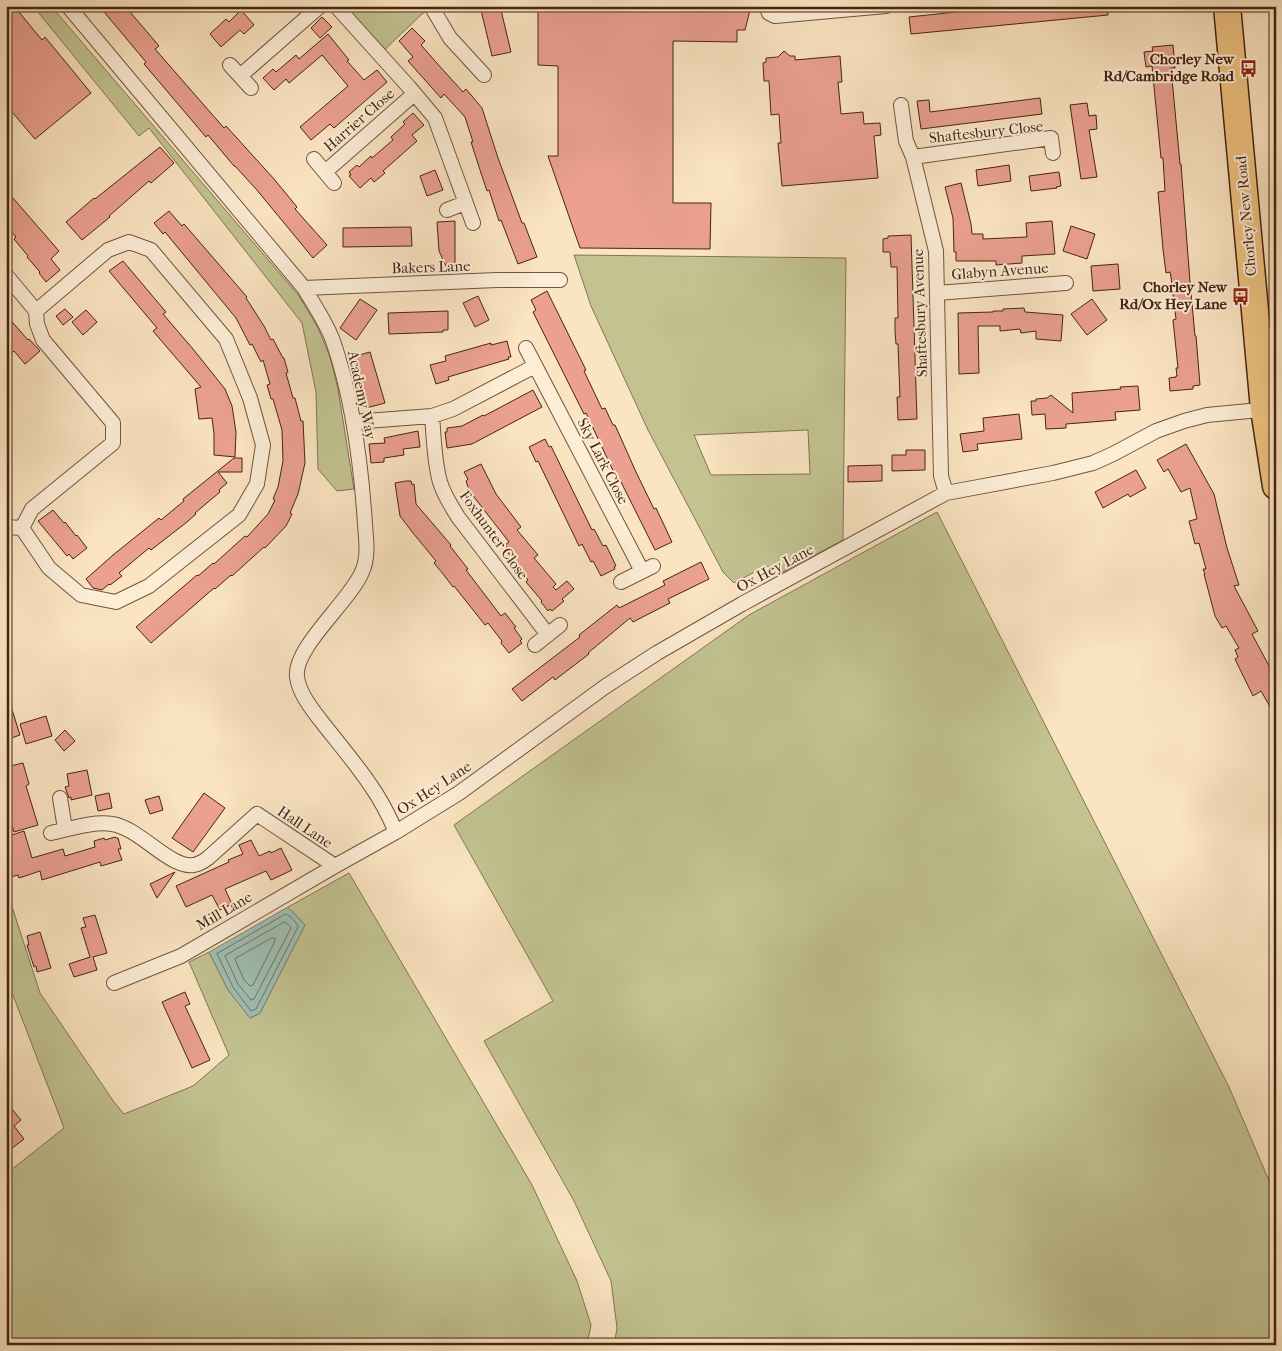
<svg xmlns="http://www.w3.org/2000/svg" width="1282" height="1351" font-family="'IM FELL French Canon',serif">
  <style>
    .green { fill: #c2c391; stroke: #847451; fill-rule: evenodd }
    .water { fill: #9fbfb3; stroke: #7b8172 }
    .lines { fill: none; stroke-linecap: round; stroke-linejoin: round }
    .shore { stroke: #727262; stroke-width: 1 }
    .building { fill: #eba091; stroke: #462411 }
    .street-casing { stroke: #73543d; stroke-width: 16 }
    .highway-casing { stroke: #462411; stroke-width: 29 }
    .street { stroke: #fcedd7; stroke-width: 14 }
    .highway { stroke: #eec281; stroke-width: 26 }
    .labels { text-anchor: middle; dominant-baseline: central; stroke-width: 4; stroke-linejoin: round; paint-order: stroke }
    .poi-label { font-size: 15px; font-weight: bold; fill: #462411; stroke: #fcedd7; text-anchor: end }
    .street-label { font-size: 15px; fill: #462411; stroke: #fcedd7 }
  </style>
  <rect width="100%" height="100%" fill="#fbe4c2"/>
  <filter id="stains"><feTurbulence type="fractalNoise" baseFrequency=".004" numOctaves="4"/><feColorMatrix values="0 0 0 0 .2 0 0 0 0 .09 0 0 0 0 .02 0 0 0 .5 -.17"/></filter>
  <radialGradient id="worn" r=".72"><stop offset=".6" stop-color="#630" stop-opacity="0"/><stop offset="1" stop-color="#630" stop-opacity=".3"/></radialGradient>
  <path class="green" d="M33 6H51L299 296 318 328 330 357 338 389 354 489 337 491 318 469 316 392 302 323 149 128 139 136Z
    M342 6H427L429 10 422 14 382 52Z
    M574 255 846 258 843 540 783 572 766 566 734 583 723 572 648 430 591 306ZM808 430 810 474 711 475 694 435Z
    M937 512 1229 1087 1276 1197V1345H614L617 1328 611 1281 574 1201 484 1041 553 1001 454 825 749 615Z
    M349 873 532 1185 577 1281 591 1325 587 1345H6V1174L64 1128 6 977V888L40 993 114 1102 124 1114 193 1086 229 1055 189 962 209 952 228 990 251 1018 260 1013 305 925 288 907Z"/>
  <path class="water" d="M288 907 305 925 260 1013 250 1018 228 990 209 952Z"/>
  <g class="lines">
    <path class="shore" d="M286 914C290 915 297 923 298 927L256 1009 251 1011 233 987 217 954Z
      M285 922 290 926 291 928 254 999 251 1000 238 984 225 956Z
      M272 938H275V941L253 985 250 986 244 980 235 959Z"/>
  </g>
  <path class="building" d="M6 6H14L42 40 45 37 91 93 35 139 12 112 6 117Z
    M99 6H125L159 46 155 49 224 128 226 126 274 179 297 207 295 209 327 245 313 258 256 189 235 166H234L208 135 206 137 144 64 146 62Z
    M480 6H500L511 52 492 56Z
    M538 6H751L745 30H737V42L673 41V203H711L710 249 580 248 548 156H558V66L538 65Z
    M1013 6H1107L1108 15 911 34 909 17Z
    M241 10 254 25 244 34 240 30 221 47 210 34 226 19 229 22Z
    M322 17 332 27 320 38 311 28Z
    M412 28 425 41 421 45 435 61 463 92 466 89 482 108 498 158 522 223H524L537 257 518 264 501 220 499 221 489 190 487 191 481 173 471 142H473L465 117 444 94 441 98 408 61 413 57 399 41Z
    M328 34 349 60 347 61 364 80 377 70 387 82 334 128 330 124 311 140 300 127 348 86 322 55 289 83 286 79 274 90 263 78 273 69 276 72 296 55 299 59Z
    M1173 45 1175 68H1171L1180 164H1181L1190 282 1195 336H1196L1200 385 1193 386V389L1170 391 1169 378 1176 377V376H1177L1176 368H1178L1173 320 1176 319 1171 277 1170 272 1166 273 1163 249 1158 192 1165 191 1163 158H1161L1152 66 1146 67 1144 52 1153 51 1152 47Z
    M784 51 790 56H795V60L840 56 842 82H838L841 114 863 112 864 124 880 123 881 135 874 136 878 178 782 186 778 143H781L779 114 771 115 769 81H764L763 63 766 62V58L778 57Z
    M1040 98 1042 114 921 129 917 101 929 100 930 112Z
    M1087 103 1089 116 1096 115 1097 129 1089 130 1097 177 1081 179 1070 105Z
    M413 113 424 125 412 135 417 141 383 171 385 173 374 182 371 178 360 188 349 176 351 175 349 172 357 165 359 167 371 156 372 158 393 140 391 137 405 124 403 122Z
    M160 147 174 163 151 183 149 181 109 216 110 217 82 240 66 222 94 198 95 199Z
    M1009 165 1011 181 978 186 976 170Z
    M435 170 443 190 427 196 420 176Z
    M1059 172 1061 186 1056 187 1057 188 1031 191 1029 176Z
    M961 183 971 224 972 234H983V239L1027 237 1026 223 1052 221 1055 254 1022 256V263L996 265V261H956V252H954L953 218 945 187Z
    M6 190 59 251 51 259 60 270 46 282 39 273 40 272 27 257 28 256 14 239 16 237 6 225Z
    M169 211 182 226 184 224 247 297 246 298 264 326 271 340 273 339 283 358H284L288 372 286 373 293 398H295L301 421H303L305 463 298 494 290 513 292 514 286 526 265 548 264 547 232 576 231 575 215 589 214 588 151 643 136 627 197 575 198 576 213 563 214 564 245 536 247 537 268 514 275 500 273 499 278 487 283 461 282 430 273 399H271L267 385 270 384 263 360 261 362 252 344 250 345 236 318 165 232 163 234 154 223Z
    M455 221V266H446L439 251 437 222Z
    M1071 226 1095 234 1087 259 1063 251Z
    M411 227 412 246 343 247V228Z
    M911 235 917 419 898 420 897 397H900L898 344H896L895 332V318H898L897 267H891L890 252H883V239L888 238V236Z
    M123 261 166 312 163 314 193 349 225 389 232 406 236 432 235 457 214 455V434L212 418 199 419 195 389 201 387 153 331 157 328 109 271Z
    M1118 264 1120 289 1093 291 1091 266Z
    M547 291 586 370 584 371 602 409 605 408 613 425H615L636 472 654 509 656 508 672 542 655 550 618 476 616 477 586 413 584 414 533 312 536 310 531 300Z
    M478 296 489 320 475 327 463 303Z
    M360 299 377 310 356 340 340 328Z
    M1092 299 1107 320 1087 335 1071 314Z
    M1024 308 1025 312 1063 315 1061 341 1036 339V331L1021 333 1020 329 1000 331V326H978L979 373 959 374 958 313 993 312V311H1003V309Z
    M65 309 73 317 63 325 56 316Z
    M86 310 97 322 83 335 72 322Z
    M448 311V330H443V332L389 334 388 313Z
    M6 315 28 340 29 339 40 351 25 364 14 351 6 358Z
    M507 341 511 357H508L509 359 448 377 449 380 436 384 430 365 446 361 445 356 491 343V345Z
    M370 352 385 403 366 408 362 391H359L351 362H353L352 357Z
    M1138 386 1140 410 1115 412 1116 420 1066 424V428L1046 429 1045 414 1032 415 1031 401H1036V399L1047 398 1051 395 1073 413 1072 393 1121 389 1120 387Z
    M533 390 542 407 472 444 447 448 445 432H447V428L462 426 483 415 484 416Z
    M1019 414 1022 439 977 444 978 450 963 452 960 434 984 431 983 418Z
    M418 431 420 447 403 449 404 455 384 458V462L371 463 369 444 385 443 384 438Z
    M545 439 549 447 551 446 592 530 594 529 603 546 606 545 616 566 614 567 615 569 601 576 593 561 591 562 582 544 579 546 538 461 536 462 529 447Z
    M1186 444 1214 494 1227 548 1239 585 1234 586 1258 631 1252 634 1276 679V717L1261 691 1253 696 1235 659 1238 657 1235 650 1239 648 1226 626 1222 628 1215 616 1204 574H1205L1203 569H1206L1199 543 1195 544 1189 521 1197 519 1190 488 1181 492 1168 469 1164 472 1157 460Z
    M906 450H925V470L892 471V455H906Z
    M234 458H242V472H218L227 483 219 490 220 492 195 513 196 514 187 522 151 550 149 548 119 573 122 576 110 585 109 584 102 590 93 588 86 579 113 555 159 518 161 520 184 501 183 499Z
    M481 464 496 494 521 527 517 530 538 555 534 558 556 584 553 587 556 590 567 581 574 589 562 599 564 601 552 611 550 609 548 611 541 602 542 601 526 582 528 580 523 574 524 573 508 553 510 551 505 545 509 542 474 497 468 487 466 481 468 479 464 472Z
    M882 465V481L848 482V466Z
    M1136 470 1146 488 1130 497 1128 494 1103 508 1095 492Z
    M406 481H411L412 485 414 484 416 504 451 545 450 546 468 569 466 570 501 616 505 613 516 627 514 628 522 639 520 641 522 643 509 653 501 643 502 641 488 623 485 625 454 586 453 587 443 574 434 563 436 561 413 533 400 516 395 483Z
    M53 510 64 523 65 522 76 536 77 535 87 548 73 559 69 554 67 556 38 521Z
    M701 562 709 579 668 599 670 603 633 622 630 618 588 653 589 654 555 680 553 677 522 701 512 689 580 637 579 635 617 605 619 608 665 585 663 581Z
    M6 700H9L20 735 6 740Z
    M46 716 52 736 26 744 20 724Z
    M65 730 75 741 64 751 55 740Z
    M23 763 29 784 26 786 38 825 14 832 6 806V767Z
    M87 770 92 795 71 800V797L69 798 65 787 69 786 67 774Z
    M109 793 112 808 98 811 95 796Z
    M204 793 225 808 193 852 172 838Z
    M159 796 163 810 150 814 145 800Z
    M24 831 32 858 63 849 65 856 95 847 94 841 104 838 105 840 115 837 116 838H118L121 849H118L122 860 101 866 100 862 42 880 40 871 19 878 18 875 11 877 6 862V837Z
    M251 840 259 856 270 851 271 853 281 848 292 870 271 880 266 871 225 889 232 904 220 910 212 895 186 907 176 886 229 862 228 860 243 854 239 845Z
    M175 872 157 898 150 884Z
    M95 915 107 953 93 957 97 970 74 977 69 964 90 957 81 928 86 927 83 918Z
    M40 932 51 968 37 972 36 966 34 967 27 945H29L27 936Z
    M185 992 190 1004 185 1006 210 1060 192 1068 162 1002Z
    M6 1102 21 1120 14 1126 24 1139 6 1153Z"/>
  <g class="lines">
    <defs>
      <path id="street" d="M68 6 304 288C314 305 326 322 333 341 353 399 361 462 365 524 366 539 369 557 362 572 350 601 293 648 297 677 299 694 314 712 325 726 340 745 357 765 371 786 381 800 389 816 396 832
        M336 6 409 87 435 118 473 223
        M431 6 450 38 484 75
        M766 6 769 13 775 16 886 6
        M230 65 251 88
        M240 76 320 6
        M901 105 906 141 913 157 936 251 941 476 946 493
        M913 157 1051 138 1053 153
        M314 159 334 183
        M325 172 414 94
        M447 210 465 203
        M129 242 151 250 226 339 250 398 263 445 257 484 239 515 149 586 116 602 81 595 49 568 22 528 32 509 113 443V423L43 340 37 324 36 311 108 250Z
        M6 275 36 311
        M304 288 497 280H560
        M937 293 1066 283
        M526 348 642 571
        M432 416C434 438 434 461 440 482 444 495 451 506 458 517L548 635
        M353 422 432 416 453 409 535 366
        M6 527 22 528
        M621 582 653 566
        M535 645 560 625
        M60 798 65 829
        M51 833C69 829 94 821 112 824 140 828 170 869 194 865 199 864 204 861 208 858L257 814 335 866
        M114 983 181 956 335 866 396 832 459 793 606 686 657 653 742 604 946 493 1053 473 1093 463 1113 454 1156 431 1184 421 1207 415 1270 409"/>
      <path id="highway" d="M1227 6 1264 409 1276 486"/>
    </defs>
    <use href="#street" class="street-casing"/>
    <use href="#highway" class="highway-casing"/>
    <use href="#street" class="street"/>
    <use href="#highway" class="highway"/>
  </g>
  <defs>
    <symbol id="bus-bare" viewBox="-9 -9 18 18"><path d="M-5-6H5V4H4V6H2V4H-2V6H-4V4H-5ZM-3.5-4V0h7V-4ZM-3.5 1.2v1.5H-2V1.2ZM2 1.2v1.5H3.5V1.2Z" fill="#8f2418" stroke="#fcedd7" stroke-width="2.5" paint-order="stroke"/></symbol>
  </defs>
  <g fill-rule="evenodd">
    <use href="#bus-bare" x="1236" y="56" width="25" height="25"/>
    <use href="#bus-bare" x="1228" y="284" width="25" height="25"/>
  </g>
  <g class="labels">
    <g class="poi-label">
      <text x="1234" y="59">Chorley New<tspan x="1234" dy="17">Rd/Cambridge Road</tspan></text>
      <text x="1227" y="287">Chorley New<tspan x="1227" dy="17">Rd/Ox Hey Lane</tspan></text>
    </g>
    <g class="street-label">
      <text transform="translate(359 120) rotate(-41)">Harrier Close</text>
      <text transform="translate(986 132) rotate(-6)">Shaftesbury Close</text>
      <text transform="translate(1246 216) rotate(-95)">Chorley New Road</text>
      <text transform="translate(431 267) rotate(-2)">Bakers Lane</text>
      <text transform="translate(1000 271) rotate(-4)">Glabyn Avenue</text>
      <text transform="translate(920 313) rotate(-92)">Shaftesbury Avenue</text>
      <text transform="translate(362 395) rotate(78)">Academy Way</text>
      <text transform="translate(603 461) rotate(63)">Sky Lark Close</text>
      <text transform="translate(494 535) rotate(54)">Foxhunter Close</text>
      <text transform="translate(775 568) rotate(-28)">Ox Hey Lane</text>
      <text transform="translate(434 788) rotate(-33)">Ox Hey Lane</text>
      <text transform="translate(305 827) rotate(34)">Hall Lane</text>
      <text transform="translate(224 911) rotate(-30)">Mill Lane</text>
    </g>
  </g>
  <rect width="1282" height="1351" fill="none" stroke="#fbe4c2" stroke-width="25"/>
  <rect x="8" y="8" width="1267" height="1336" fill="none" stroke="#462411" stroke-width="2.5"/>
  <rect x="12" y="12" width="1257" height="1326" fill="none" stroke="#462411"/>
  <rect width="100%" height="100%" filter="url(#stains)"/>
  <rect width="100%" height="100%" fill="url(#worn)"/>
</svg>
